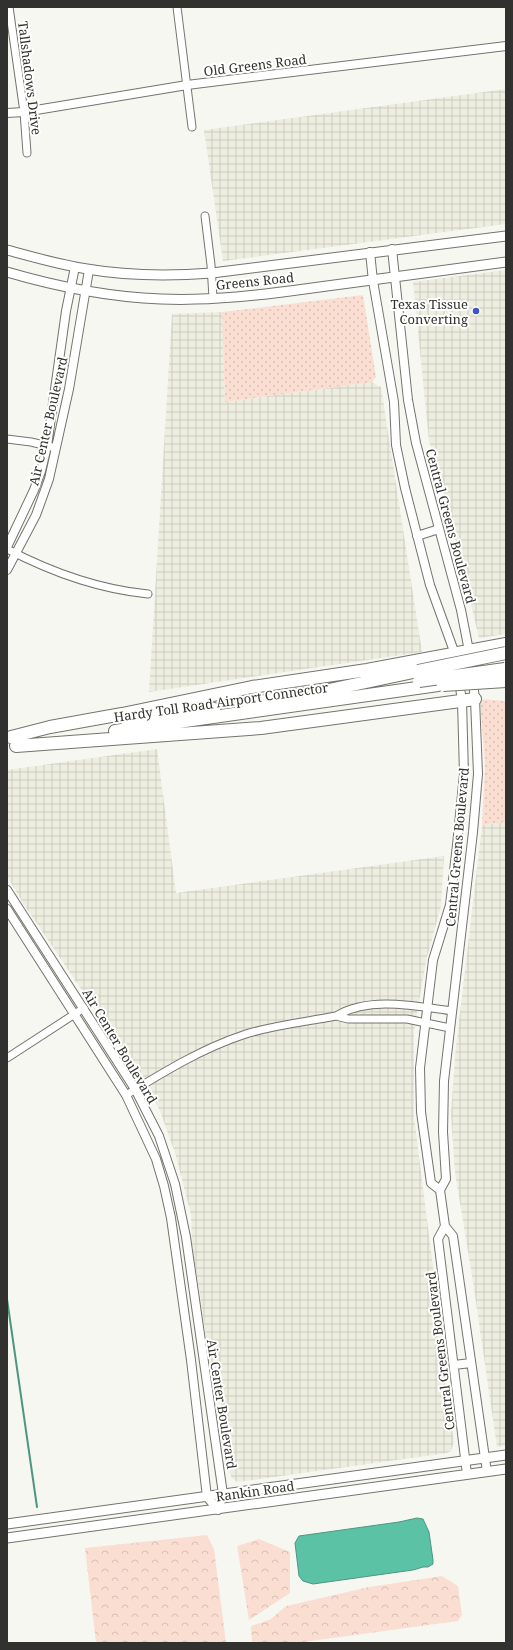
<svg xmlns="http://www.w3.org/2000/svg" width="513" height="1650" font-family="'Noto Serif',serif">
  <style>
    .industrial { fill: url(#industrial-grid) }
    .grass { fill: url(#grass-dots) }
    .forest { fill: url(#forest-crowns) }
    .water { fill: #5bc2a6; stroke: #4e9682 }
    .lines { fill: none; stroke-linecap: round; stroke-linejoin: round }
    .stream { stroke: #4e9682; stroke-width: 2 }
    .minor-casing { stroke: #74746f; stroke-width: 9 }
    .tertiary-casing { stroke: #74746f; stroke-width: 10 }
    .secondary-casing { stroke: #74746f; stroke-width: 11 }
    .motorway-casing { stroke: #74746f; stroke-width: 14 }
    .minor { stroke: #fff; stroke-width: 7 }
    .tertiary { stroke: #fff; stroke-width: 8 }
    .secondary { stroke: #fff; stroke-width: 9 }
    .motorway { stroke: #fff; stroke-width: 12 }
    .motorway-bridge-casing { stroke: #74746f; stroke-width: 14; stroke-linecap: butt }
    .motorway-bridge { stroke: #fff; stroke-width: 12 }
    .poi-dot { fill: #4053c7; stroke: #fffffe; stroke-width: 1.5 }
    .labels { text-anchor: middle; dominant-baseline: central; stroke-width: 4; stroke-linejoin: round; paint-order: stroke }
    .street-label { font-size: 13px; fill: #31312f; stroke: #fffffe }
    .poi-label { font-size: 13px; fill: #31312f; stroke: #fffffe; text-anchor: end }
  </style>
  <defs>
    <pattern id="industrial-grid" width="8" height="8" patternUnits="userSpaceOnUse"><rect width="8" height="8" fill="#edede0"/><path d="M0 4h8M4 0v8" fill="none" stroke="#ccccc0"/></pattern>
    <pattern id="grass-dots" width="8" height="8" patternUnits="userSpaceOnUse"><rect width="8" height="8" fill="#fbded2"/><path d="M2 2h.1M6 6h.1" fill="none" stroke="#d8bfb5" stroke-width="1.8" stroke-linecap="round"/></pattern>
    <pattern id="forest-crowns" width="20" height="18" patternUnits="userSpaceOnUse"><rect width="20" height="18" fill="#fbded2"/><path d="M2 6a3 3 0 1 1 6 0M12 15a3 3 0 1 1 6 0" fill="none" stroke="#d8bfb5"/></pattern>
  </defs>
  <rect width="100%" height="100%" fill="#f7f7f1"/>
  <path class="industrial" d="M506 89V224L223 261 204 130Z
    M506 270V634L479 638 447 505 429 441 413 282Z
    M222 312 225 402 372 382 381 387 422 652 149 692 172 314Z
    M157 749 176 893 444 856 441 906 426 961 414 1031V1117L444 1353 443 1359 454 1442 451 1451 447 1453 237 1482 232 1478 230 1474 218 1381 213 1382 192 1243 191 1215 175 1153 160 1111 151 1093 23 903 7 876V770Z
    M506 822V1445L497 1447 473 1282 455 1172 451 1114 455 1056 482 825Z"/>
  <path class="grass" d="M363 295 376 377 372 382 225 402 222 312Z
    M480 699 506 701V822L482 825 485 765Z"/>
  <path class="forest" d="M207 1535 214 1549 226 1643H96L85 1548Z
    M259 1539 290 1552V1593L249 1620 237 1546Z
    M442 1576 458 1586 462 1615 458 1621 296 1643H252L251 1626 271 1619 286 1606 369 1587Z"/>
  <path class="water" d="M417 1518 423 1519 429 1532 433 1560V1564L428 1567H423L413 1570 313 1584 303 1581 299 1576 295 1543 299 1536 399 1522Z"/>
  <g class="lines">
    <path class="stream" d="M7 1299 37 1507"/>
    <defs>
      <path id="minor" d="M9 7 24 112 27 153
        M177 7 192 127
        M205 216 211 265 213 298
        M7 439 31 442 52 447
        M7 549C51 572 97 589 148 594
        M336 1016 348 1019H407L450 1028
        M7 1058 84 1008
        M126 1095C164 1072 201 1049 243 1035 273 1025 306 1022 336 1016 369 996 415 1006 452 1011"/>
      <path id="tertiary" d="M7 113 24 112 187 85 506 46
        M392 249 408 400 416 443 461 610 469 651 475 699 478 774 473 832 444 1081 443 1132 446 1179 440 1190 445 1226 453 1236 487 1472
        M370 252 373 281 394 402 396 445 405 488 430 585 455 654 462 701 464 774 457 845 450 905 433 960 420 1068 421 1112 431 1183 440 1190
        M417 536 439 529
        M7 547 34 490 41 471 47 446 66 311 75 267
        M7 570 36 515 49 479 69 389 89 270
        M7 890 135 1089 159 1136 175 1184 186 1237 223 1494 218 1510
        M7 909 126 1095 156 1159 164 1186 171 1218 191 1360 207 1497 218 1510
        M445 1226 438 1239 467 1474
        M454 1365 471 1363"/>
      <path id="secondary" d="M7 250C33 257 60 265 87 269 128 276 171 276 212 273L506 236
        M7 272C58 287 108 297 161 299 212 301 262 295 312 288 376 280 441 271 506 262
        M7 1524 506 1455
        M7 1538 506 1469"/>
      <path id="motorway" d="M248 704 324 691 418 671
        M127 721 214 709
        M115 731 438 685
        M11 737 50 727 122 714 252 687 367 670 506 644
        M16 746 261 728 475 699"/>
    </defs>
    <use href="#minor" class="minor-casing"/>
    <use href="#tertiary" class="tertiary-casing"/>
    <use href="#secondary" class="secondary-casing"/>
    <use href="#motorway" class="motorway-casing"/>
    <use href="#minor" class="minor"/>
    <use href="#tertiary" class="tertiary"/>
    <use href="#secondary" class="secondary"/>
    <use href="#motorway" class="motorway"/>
    <defs>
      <path id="motorway-bridge" d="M418 671 506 653
        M419 681 505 669
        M443 685 506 681"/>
    </defs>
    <use href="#motorway-bridge" class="motorway-bridge-casing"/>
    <use href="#motorway-bridge" class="motorway-bridge"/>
  </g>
  <circle class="poi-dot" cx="476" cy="311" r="4"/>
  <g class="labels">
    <g class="street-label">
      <text transform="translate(255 65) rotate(-7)">Old Greens Road</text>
      <text transform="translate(30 78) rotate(83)">Tallshadows Drive</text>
      <text transform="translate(255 281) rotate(-6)">Greens Road</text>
      <text transform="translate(48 421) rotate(-77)">Air Center Boulevard</text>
      <text transform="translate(451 526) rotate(75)">Central Greens Boulevard</text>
      <text transform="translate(221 702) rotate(-8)">Hardy Toll Road Airport Connector</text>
      <text transform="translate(457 847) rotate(-85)">Central Greens Boulevard</text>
      <text transform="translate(120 1046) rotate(59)">Air Center Boulevard</text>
      <text transform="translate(440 1351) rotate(-97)">Central Greens Boulevard</text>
      <text transform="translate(222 1404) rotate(81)">Air Center Boulevard</text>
      <text transform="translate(255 1491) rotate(-8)">Rankin Road</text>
    </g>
    <g class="poi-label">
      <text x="468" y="304">Texas Tissue<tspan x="468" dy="15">Converting</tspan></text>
    </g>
  </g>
  <rect width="513" height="1650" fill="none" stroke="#31312f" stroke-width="16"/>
</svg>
